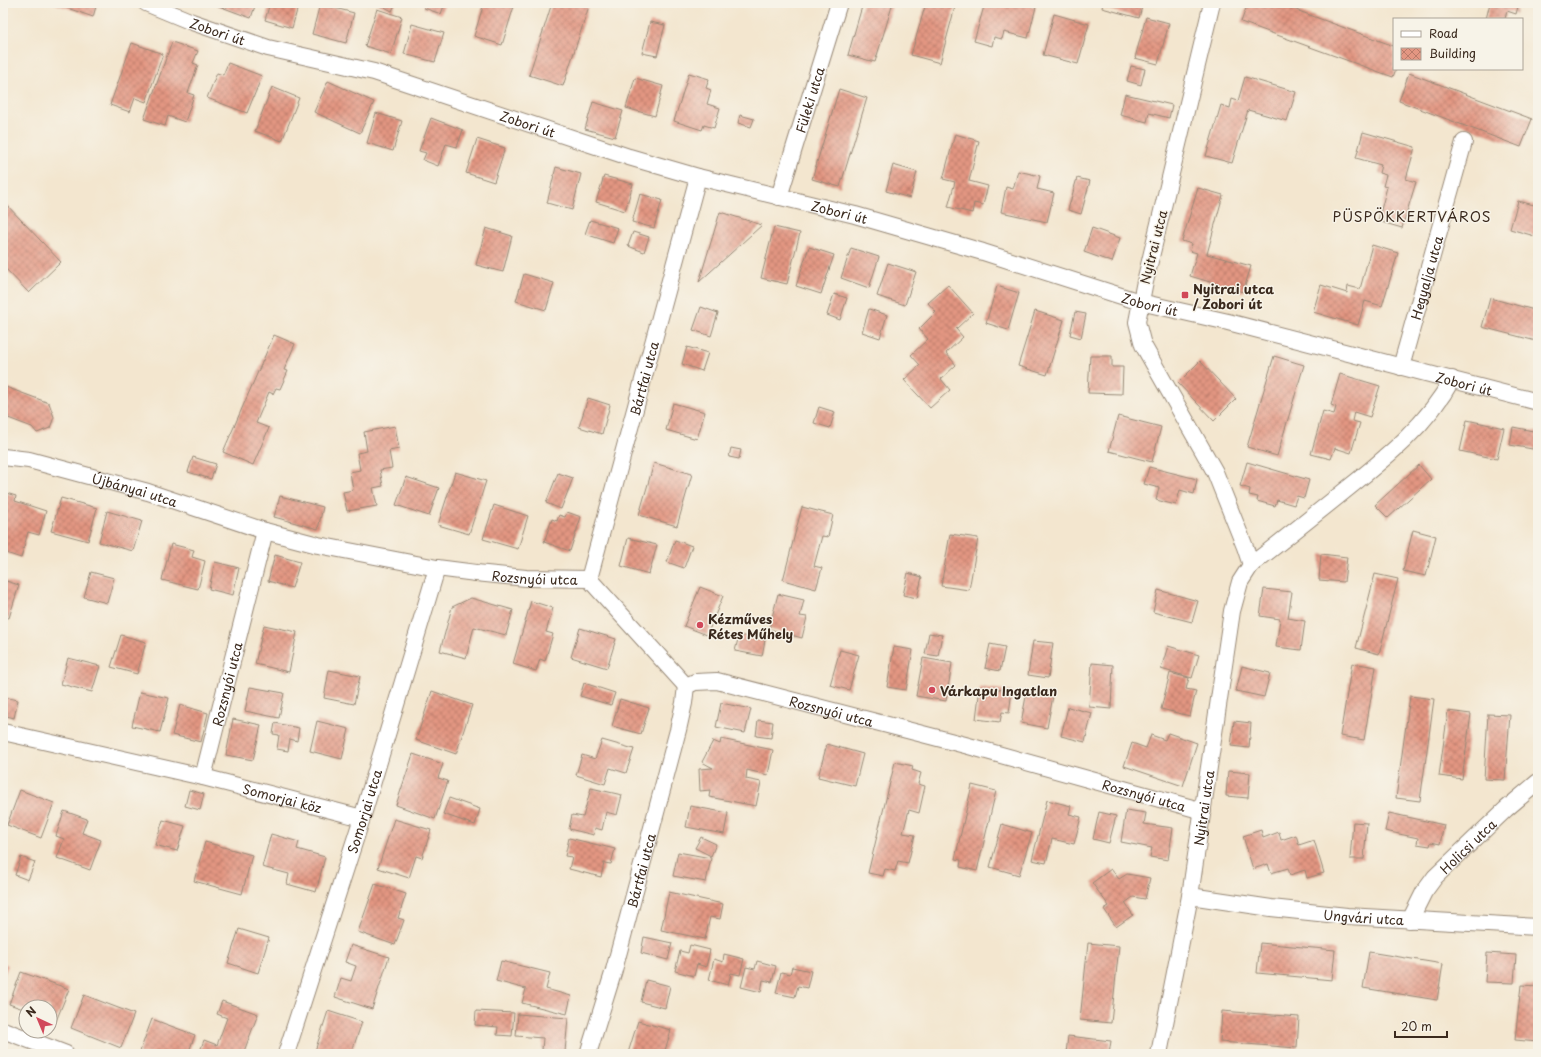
<svg xmlns="http://www.w3.org/2000/svg" width="1541" height="1057" font-family="'Playpen Sans',sans-serif">
  <style>
    .building { fill: url(#building-cross-hatch) }
    .lines { fill: none; stroke-linecap: round; stroke-linejoin: round }
    .minor-casing { stroke: #978876; stroke-width: 18 }
    .minor { stroke: #fff; stroke-width: 16 }
    .poi-dot { fill: #d1495b; stroke: #f7f3e8; stroke-width: 1.5 }
    .labels { text-anchor: middle; dominant-baseline: central; stroke-width: 3; stroke-linejoin: round; paint-order: stroke }
    .street-label { font-size: 13px; fill: #3b2a1e; stroke: #f7f3e8 }
    .poi-label { font-size: 13px; font-weight: bold; fill: #3b2a1e; stroke: #f7f3e8; text-anchor: start }
    .neighbourhood-label { font-size: 14px; letter-spacing: 1px; fill: #3b2a1e; stroke: #f7f3e8 }
  </style>
  <defs>
    <pattern id="building-cross-hatch" width="8" height="8" patternUnits="userSpaceOnUse"><rect width="8" height="8" fill="#e39682"/><path d="M0 0l8 8M0 8l8-8" fill="none" stroke="#b97b6a"/></pattern>
  </defs>
  <rect width="100%" height="100%" fill="#f7f3e8"/>
  <filter id="ink" filterUnits="userSpaceOnUse"><feTurbulence type="fractalNoise" baseFrequency=".025" numOctaves="2"/><feDisplacementMap in="SourceGraphic" scale="8" xChannelSelector="R" yChannelSelector="G"/><feConvolveMatrix kernelMatrix="1 2 1 2 8 2 1 2 1" color-interpolation-filters="sRGB"/></filter>
  <filter id="wash" filterUnits="userSpaceOnUse"><feTurbulence type="fractalNoise" baseFrequency=".012" numOctaves="4" result="noise"/><feDisplacementMap in="SourceGraphic" scale="16" xChannelSelector="R" yChannelSelector="G"/><feGaussianBlur stdDeviation="0.9" result="paint"/><feColorMatrix in="noise" values="0 0 0 0 0 0 0 0 0 0 0 0 0 0 0 0 0 1.4 0 .05"/><feComposite in="paint" operator="in"/></filter>
  <g filter="url(#wash)">
    <rect width="100%" height="100%" fill="#f3e6cf"/>
    <g id="blocks">
      <path class="building" d="M53 3H97L93 17Z
        M217 3H256L251 18 216 5Z
        M270 3H299L292 28 265 20Z
        M377 3H396L392 11Z
        M425 3H445L441 14 424 8Z
        M484 3H515L502 45 474 36Z
        M552 3H590L563 86 529 75Z
        M863 3H893L875 62 848 55Z
        M926 3H956L940 63 911 55Z
        M985 3H1021L1036 7 1028 38 1004 32 1002 39 994 37 992 46 974 41Z
        M1103 3H1143L1139 18 1102 8Z
        M1248 3H1277L1394 46V69H1396L1393 77 1241 22Z
        M1490 3H1519L1516 14 1507 11 1505 19H1486Z
        M320 4 354 13 346 43 312 34Z
        M377 9 402 17 391 54 365 46Z
        M1054 14 1089 24 1078 64 1043 55Z
        M1146 17 1169 23 1158 64 1135 58Z
        M650 22 665 25 657 56 642 53Z
        M412 24 444 33 435 62 404 54Z
        M172 42 198 51 193 63 198 65 188 93 194 95 185 122 168 116 165 126 144 119Z
        M132 43 163 54 146 102 135 98 130 112 110 105Z
        M228 63 262 76 247 113 207 98 217 73 223 75Z
        M1131 66 1145 69 1141 85 1127 81Z
        M689 73 709 79 706 88 711 90 707 104 720 108 714 128 704 125 702 130 674 121Z
        M1409 73 1532 119 1521 147 1399 101Z
        M1245 77 1296 92 1287 121 1248 110 1232 163 1206 156 1221 105 1230 108 1232 99 1238 101Z
        M635 78 663 86 655 116 626 108Z
        M328 81 374 102 360 133 314 112Z
        M272 87 299 98 282 141 255 131Z
        M839 89 867 98 840 187 812 179Z
        M1125 94 1172 105 1169 118 1149 113 1147 122 1120 115Z
        M593 102 623 111 615 137 585 129Z
        M376 113 402 121 393 151 367 143Z
        M740 115 754 119 751 127 738 123Z
        M431 118 463 130 457 147 446 144 438 166 423 160 426 153 419 151Z
        M1363 132 1415 147 1406 179 1416 182 1402 228 1378 221 1387 187 1383 186 1386 175 1379 173 1381 165 1356 158Z
        M955 134 979 141 969 181 988 186 983 205 974 203 972 213 948 207 955 182 943 179Z
        M477 139 505 148 494 182 466 173Z
        M893 165 917 172 910 198 886 191Z
        M556 167 581 174 572 210 547 203Z
        M1018 171 1040 176 1037 189 1054 193 1047 222 1001 212 1006 187 1013 189Z
        M604 176 633 184 625 211 596 202Z
        M1077 178 1090 181 1081 214 1068 210Z
        M1198 188 1223 195 1207 254 1251 266 1243 292 1190 276 1197 253 1190 251 1192 244 1182 241Z
        M640 194 662 200 654 228 632 222Z
        M3 201 61 262 29 293 3 266Z
        M1518 201 1538 206V237L1510 229Z
        M720 212 762 225 699 282Z
        M590 220 618 228 613 243 585 234Z
        M774 227 800 233 787 284 761 278Z
        M486 228 512 236 503 272 476 265Z
        M1092 228 1120 238 1112 262 1084 252Z
        M633 232 649 237 644 252 628 246Z
        M1372 245 1398 253 1382 306 1365 301 1358 325 1313 312 1321 285 1347 293 1348 286 1360 289Z
        M809 247 834 255 821 294 796 286Z
        M851 248 879 257 869 288 841 278Z
        M888 263 916 272 905 305 877 296Z
        M524 274 554 283 546 310 516 301Z
        M948 285 973 313 956 329 963 337 946 353 956 365 941 379 950 390 930 408 904 380 920 365 911 355 928 339 919 329 936 312 928 303Z
        M997 286 1019 293 1008 330 986 323Z
        M834 294 847 298 840 320 827 315Z
        M1490 298 1538 311V334L1536 341 1482 327Z
        M701 307 718 313 711 336 693 330Z
        M869 309 887 315 880 338 862 332Z
        M1035 311 1064 320 1047 375 1018 366Z
        M1075 312 1086 314 1081 338 1070 335Z
        M274 335 295 344 284 370 288 371 280 389 276 388 273 394 269 392 256 423 269 428 253 465 223 452Z
        M687 347 708 353 702 371 682 364Z
        M1090 356H1112V367H1123L1122 394 1088 393Z
        M1274 356 1304 365 1277 456 1247 447Z
        M1200 361 1236 399 1214 421 1178 383Z
        M1340 374 1380 386 1370 417 1354 412 1352 421 1360 423 1351 453 1335 448 1331 459 1311 454 1323 411 1334 414 1336 407 1331 405Z
        M3 386 49 403 54 417 50 428 37 433 32 427 3 416Z
        M588 398 610 405 602 434 579 427Z
        M673 403 705 412 697 439 666 430Z
        M819 407 835 412 830 428 814 423Z
        M1118 416 1161 427 1152 462 1109 451Z
        M1467 420 1504 428 1497 459 1460 451Z
        M395 426 399 449 389 451 392 468 380 470 383 486 373 488 377 506 347 511 343 492 353 490 350 472 360 470 357 453 367 451 364 432Z
        M1513 427 1538 432V450L1510 445Z
        M731 448 741 450 739 459 729 457Z
        M193 457 216 464 211 479 188 472Z
        M1247 462 1309 480 1304 498 1297 496 1294 505 1277 500 1275 506 1257 501 1258 497 1249 495 1250 489 1240 486Z
        M654 463 692 474 677 526 639 515Z
        M1419 465 1431 479 1388 518 1375 505Z
        M1149 467 1197 479 1194 494 1180 490 1176 505 1156 500 1159 488 1144 484Z
        M455 472 486 481 469 534 438 525Z
        M558 473 573 478 561 509 546 503Z
        M406 477 439 488 429 516 396 505Z
        M3 492 16 496 15 501 46 511 39 535 28 532 21 558 3 552V520L5 513H3Z
        M280 496 323 507 318 529 274 517Z
        M61 498 97 508 88 541 51 531Z
        M494 505 528 516 518 549 483 539Z
        M802 507 833 515 828 537 822 536 814 566 822 568 816 589 783 580Z
        M107 511 142 521 133 551 99 542Z
        M567 512 581 517 570 551 544 542 552 519 557 521 559 515 565 517Z
        M1413 530 1436 536 1426 576 1403 571Z
        M950 534 978 538 969 590 941 586Z
        M628 538 657 545 649 574 621 566Z
        M675 540 692 546 684 568 667 562Z
        M171 544 194 550 192 557 205 561 198 589 162 580Z
        M1321 554 1347 557 1344 582 1319 580Z
        M275 555 300 562 292 588 268 581Z
        M215 562 239 568 233 595 209 589Z
        M91 572 114 578 107 603 84 597Z
        M908 573 922 577 917 598 903 595Z
        M1375 574 1398 579 1379 654 1356 648Z
        M3 580 19 585 9 618 3 617Z
        M700 587 723 596 707 635 684 626Z
        M1264 589 1292 592 1288 618 1305 621 1301 650 1276 647 1280 619 1260 616Z
        M1158 590 1198 601 1192 622 1153 612Z
        M778 594 804 600 800 616 807 617 802 638 769 629Z
        M471 598 513 610 506 635 474 627 466 658 440 651 452 607Z
        M531 601 553 608 546 632 553 634 545 661 540 659 536 671 513 664Z
        M264 625 297 632 289 672 255 664Z
        M580 628 616 639 607 668 571 657Z
        M929 633 942 635 938 656 925 654Z
        M121 635 146 642 137 674 111 667Z
        M739 635 765 640 762 656 735 651Z
        M1033 641 1053 643 1048 678 1028 675Z
        M990 644 1005 647 1000 671 985 668Z
        M1168 646 1199 655 1192 678 1161 669Z
        M894 647 913 650 906 690 887 687Z
        M840 650 859 655 849 690 830 685Z
        M68 658 100 666 92 692 61 684Z
        M923 658 952 663 946 701 916 696Z
        M1092 663 1113 665 1111 709 1089 707Z
        M1352 663 1376 667 1364 740 1340 736Z
        M1242 666 1270 673 1264 697 1236 691Z
        M329 670 360 676 354 704 324 698Z
        M1170 673 1189 678 1186 689 1196 691 1190 716 1161 709Z
        M584 683 615 693 611 705 580 696Z
        M250 687 284 693 279 718 245 711Z
        M980 687 1012 691 1009 713 1002 712 1000 722 976 719Z
        M432 691 472 705 456 754 416 740Z
        M1027 691 1053 696 1047 728 1021 723Z
        M140 692 169 698 160 732 132 726Z
        M1410 696 1434 699 1420 801 1396 798Z
        M4 697 18 700 14 718 3 715Z
        M620 699 649 708 641 734 612 726Z
        M721 703 751 709 745 733 716 727Z
        M180 705 208 713 201 742 172 735Z
        M1068 707 1092 713 1085 742 1061 736Z
        M1448 711 1471 714 1462 779 1439 776Z
        M1488 714 1510 715 1505 780 1484 779Z
        M233 719 261 725 253 760 226 755Z
        M758 720 773 722 771 738 756 736Z
        M317 721 349 729 342 759 310 751Z
        M1234 721 1251 723 1249 748 1231 746Z
        M275 723 299 728 297 741 290 739 288 751 277 749 279 735 273 734Z
        M1168 733 1197 743 1183 786 1124 766 1132 743 1146 748 1151 735 1165 740Z
        M721 739 773 750 768 775 747 770 746 779 761 782 756 806 709 797 710 790 700 791 699 769 713 768 702 762 713 741 720 744Z
        M602 740 634 749 626 773 610 768 605 784 576 775 582 755 595 759Z
        M827 744 863 754 855 786 818 777Z
        M413 754 443 764 438 778 448 781 435 819 396 805Z
        M895 762 913 766 912 770 921 773 918 784 925 786 919 813 909 810 903 833 915 835 908 863 898 861 895 871 885 869 883 876 868 873Z
        M1228 771 1250 773 1248 798 1226 796Z
        M972 785 996 791 977 871 960 867 961 860 955 859Z
        M591 788 622 795 617 815 606 812 602 830 595 828 594 835 569 829 572 815 583 817Z
        M20 790 54 803 41 838 7 825Z
        M189 790 204 794 200 810 185 806Z
        M449 798 480 809 475 825 443 814Z
        M1047 800 1071 806 1069 814 1081 817 1074 844 1052 839 1046 863 1032 860Z
        M690 806 728 813 724 834 686 827Z
        M1126 810 1146 813 1144 824 1173 828 1168 860 1150 857 1152 848 1121 842Z
        M64 811 87 819 82 833 101 840 90 870 57 858 64 839 56 836Z
        M1099 812 1116 816 1109 843 1093 839Z
        M1389 813 1444 825 1440 844 1431 842 1430 846 1417 844 1418 838 1385 831Z
        M394 819 431 830 422 858 416 856 409 878 378 868Z
        M163 820 185 826 177 851 155 845Z
        M1353 822 1367 823 1364 859H1350Z
        M1002 824 1032 833 1019 875 990 867Z
        M1261 830 1263 838 1279 832 1281 840 1296 835 1299 845 1314 840 1324 873 1307 878 1305 870 1290 875 1288 868 1271 873 1268 864 1253 869 1243 836Z
        M271 834 299 842 297 849 325 857 316 892 287 884 289 874 262 867Z
        M701 837 716 844 711 856 695 848Z
        M569 838 615 849 611 864 604 863 601 877 569 869 572 857 565 856Z
        M205 842 252 855 242 894 194 881Z
        M678 852 711 858 706 882 673 876Z
        M21 857 35 862 28 880 15 875Z
        M1111 869 1119 879 1127 874 1150 878 1145 899 1133 897 1125 903 1133 915 1116 927 1104 909 1109 906 1092 883Z
        M375 884 406 894 398 918 404 920 395 945 358 932Z
        M669 892 723 904 720 919 710 917 705 939 661 930Z
        M239 929 269 938 258 973 228 963Z
        M644 937 672 943 668 960 641 953Z
        M1088 943 1119 946 1111 1023 1080 1020Z
        M1260 943 1335 950 1332 980 1257 973Z
        M351 945 389 957 372 1009 335 997 341 978 351 981 356 966 345 962Z
        M690 945 710 950 706 967 697 964 694 976 675 971 680 951 688 953Z
        M1369 952 1443 964 1437 1000 1363 988Z
        M1487 953 1516 955 1514 983 1485 982Z
        M724 954 744 959 740 975 731 973 728 985 709 980 714 959 723 962Z
        M501 961 550 973 546 989 571 996 567 1014 522 1003 526 989 496 981Z
        M757 961 776 966 772 982 763 980 761 992 741 987 746 967 755 969Z
        M3 963 8 965 3 978Z
        M792 967 811 971 807 988 798 986 795 997 776 993 781 972 790 974Z
        M21 972 69 989 56 1021 50 1019V1007H26V1010L9 1004Z
        M646 980 670 986 665 1008 641 1002Z
        M1521 985 1538 986V1042L1515 1040Z
        M84 995 134 1014 121 1048 71 1028Z
        M222 1001 258 1014 243 1054H199L204 1040 217 1045 227 1018 217 1014Z
        M328 1011 362 1022 351 1054H314Z
        M476 1011 514 1013 512 1036 497 1035 498 1027 475 1025Z
        M1222 1011 1299 1017 1297 1048 1220 1042Z
        M518 1014 568 1018 565 1052 542 1050 543 1038 516 1036Z
        M152 1019 195 1035 188 1054H139Z
        M638 1021 671 1030 664 1054H634L628 1053Z
        M1068 1036 1111 1041 1109 1054H1066Z"/>
    </g>
  </g>
  <g filter="url(#ink)">
    <use href="#blocks" fill-opacity="0" stroke="#978876" stroke-width="1"/>
    <g class="lines">
      <defs>
        <g id="minor">
          <path id="s1" d="M146 3 192 22 268 48 374 72 629 157 698 177 855 215 983 252 1140 302 1228 322 1538 402"/>
          <path d="M1212 3 1144 286 1137 322 1143 345 1215 472 1245 547 1251 565"/>
          <path id="s2" d="M779 197 839 3"/>
          <path id="s3" d="M1401 367 1464 142"/>
          <path id="s4" d="M3 457 29 460 148 492 265 531 318 545 437 568 476 573 526 578 589 579 686 686"/>
          <path id="s5" d="M589 579 698 177"/>
          <path id="s6" d="M686 686 695 682 717 681 965 745 1203 811"/>
          <path id="s7" d="M3 732 203 777 362 818"/>
          <path id="s8" d="M203 777 265 531"/>
          <path id="s9" d="M1190 896 1271 908 1347 916 1538 927"/>
          <path id="s10" d="M1410 920 1424 892 1435 877 1506 809 1538 782"/>
          <path d="M3 1030 66 1054"/>
          <path id="s11" d="M286 1054 362 818 437 568"/>
          <path id="s12" d="M588 1054 614 970 678 730 684 703 686 686"/>
          <path id="s13" d="M1159 1054 1190 896 1232 611 1240 582 1251 565C1282 541 1312 517 1342 493 1383 460 1427 426 1452 379"/>
        </g>
      </defs>
      <use href="#minor" class="minor-casing"/>
      <use href="#minor" class="minor"/>
    </g>
  </g>
  <g class="poi-dot">
    <rect x="1181" y="291" width="8" height="8" rx="2"/>
    <circle cx="700" cy="625" r="4"/>
    <circle cx="932" cy="690" r="4"/>
  </g>
  <g class="labels">
    <g class="street-label">
      <text stroke="none"><textPath href="#s1" startOffset="77">Zobori út</textPath></text>
      <text stroke="none"><textPath href="#s2" startOffset="102">Füleki utca</textPath></text>
      <text stroke="none"><textPath href="#s1" startOffset="401">Zobori út</textPath></text>
      <text stroke="none"><textPath href="#s1" startOffset="725">Zobori út</textPath></text>
      <text transform="translate(1153 247) rotate(-76)">Nyitrai utca</text>
      <text stroke="none"><textPath href="#s3" startOffset="93">Hegyalja utca</textPath></text>
      <text stroke="none"><textPath href="#s1" startOffset="1049">Zobori út</textPath></text>
      <text stroke="none"><textPath href="#s5" startOffset="208">Bártfai utca</textPath></text>
      <text stroke="none"><textPath href="#s1" startOffset="1373">Zobori út</textPath></text>
      <text stroke="none"><textPath href="#s4" startOffset="136">Újbányai utca</textPath></text>
      <text stroke="none"><textPath href="#s4" startOffset="547">Rozsnyói utca</textPath></text>
      <text stroke="none"><textPath href="#s8" startOffset="96">Rozsnyói utca</textPath></text>
      <text stroke="none"><textPath href="#s6" startOffset="150">Rozsnyói utca</textPath></text>
      <text stroke="none"><textPath href="#s6" startOffset="474">Rozsnyói utca</textPath></text>
      <text stroke="none"><textPath href="#s7" startOffset="287">Somorjai köz</textPath></text>
      <text stroke="none"><textPath href="#s13" startOffset="250">Nyitrai utca</textPath></text>
      <text stroke="none"><textPath href="#s11" startOffset="255">Somorjai utca</textPath></text>
      <text stroke="none"><textPath href="#s10" startOffset="95">Holicsi utca</textPath></text>
      <text stroke="none"><textPath href="#s12" startOffset="191">Bártfai utca</textPath></text>
      <text stroke="none"><textPath href="#s9" startOffset="175">Ungvári utca</textPath></text>
    </g>
    <g class="poi-label">
      <text x="1193" y="288">Nyitrai utca<tspan x="1193" dy="15">/ Zobori út</tspan></text>
      <text x="708" y="618">Kézműves<tspan x="708" dy="15">Rétes Műhely</tspan></text>
      <text x="940" y="690">Várkapu Ingatlan</text>
    </g>
    <g class="neighbourhood-label">
      <text x="1412" y="216">PÜSPÖKKERTVÁROS</text>
    </g>
  </g>
  <rect width="1541" height="1057" fill="none" stroke="#f7f3e8" stroke-width="16"/>
  <rect x="1393" y="18" width="130" height="52" fill="#f7f3e8" stroke="#aca397"/>
  <rect x="1401" y="31" width="20" height="6" fill="#ffffff" stroke="#aca397"/>
  <text x="1429" y="38" font-size="12" fill="#3b2a1e">Road</text>
  <rect x="1401" y="48" width="20" height="12" fill="url(#building-cross-hatch)" stroke="#aca397"/>
  <text x="1429" y="58" font-size="12" fill="#3b2a1e">Building</text>
  <g transform="translate(38 1019) rotate(316)"><circle r="19" fill="#f7f3e8" stroke="#aca397"/>
  <path d="M0-3L7 15L0 10L-7 15Z" fill="#d1495b"/>
  <text y="-6" font-size="11" font-weight="bold" text-anchor="middle" fill="#3b2a1e">N</text>
  </g>
  <path d="M1395 1031v6h52v-6" fill="none" stroke="#3b2a1e" stroke-width="2"/>
  <text x="1401" y="1031" font-size="12" fill="#3b2a1e" stroke="#f7f3e8" stroke-width="3" paint-order="stroke">20 m</text>
</svg>
